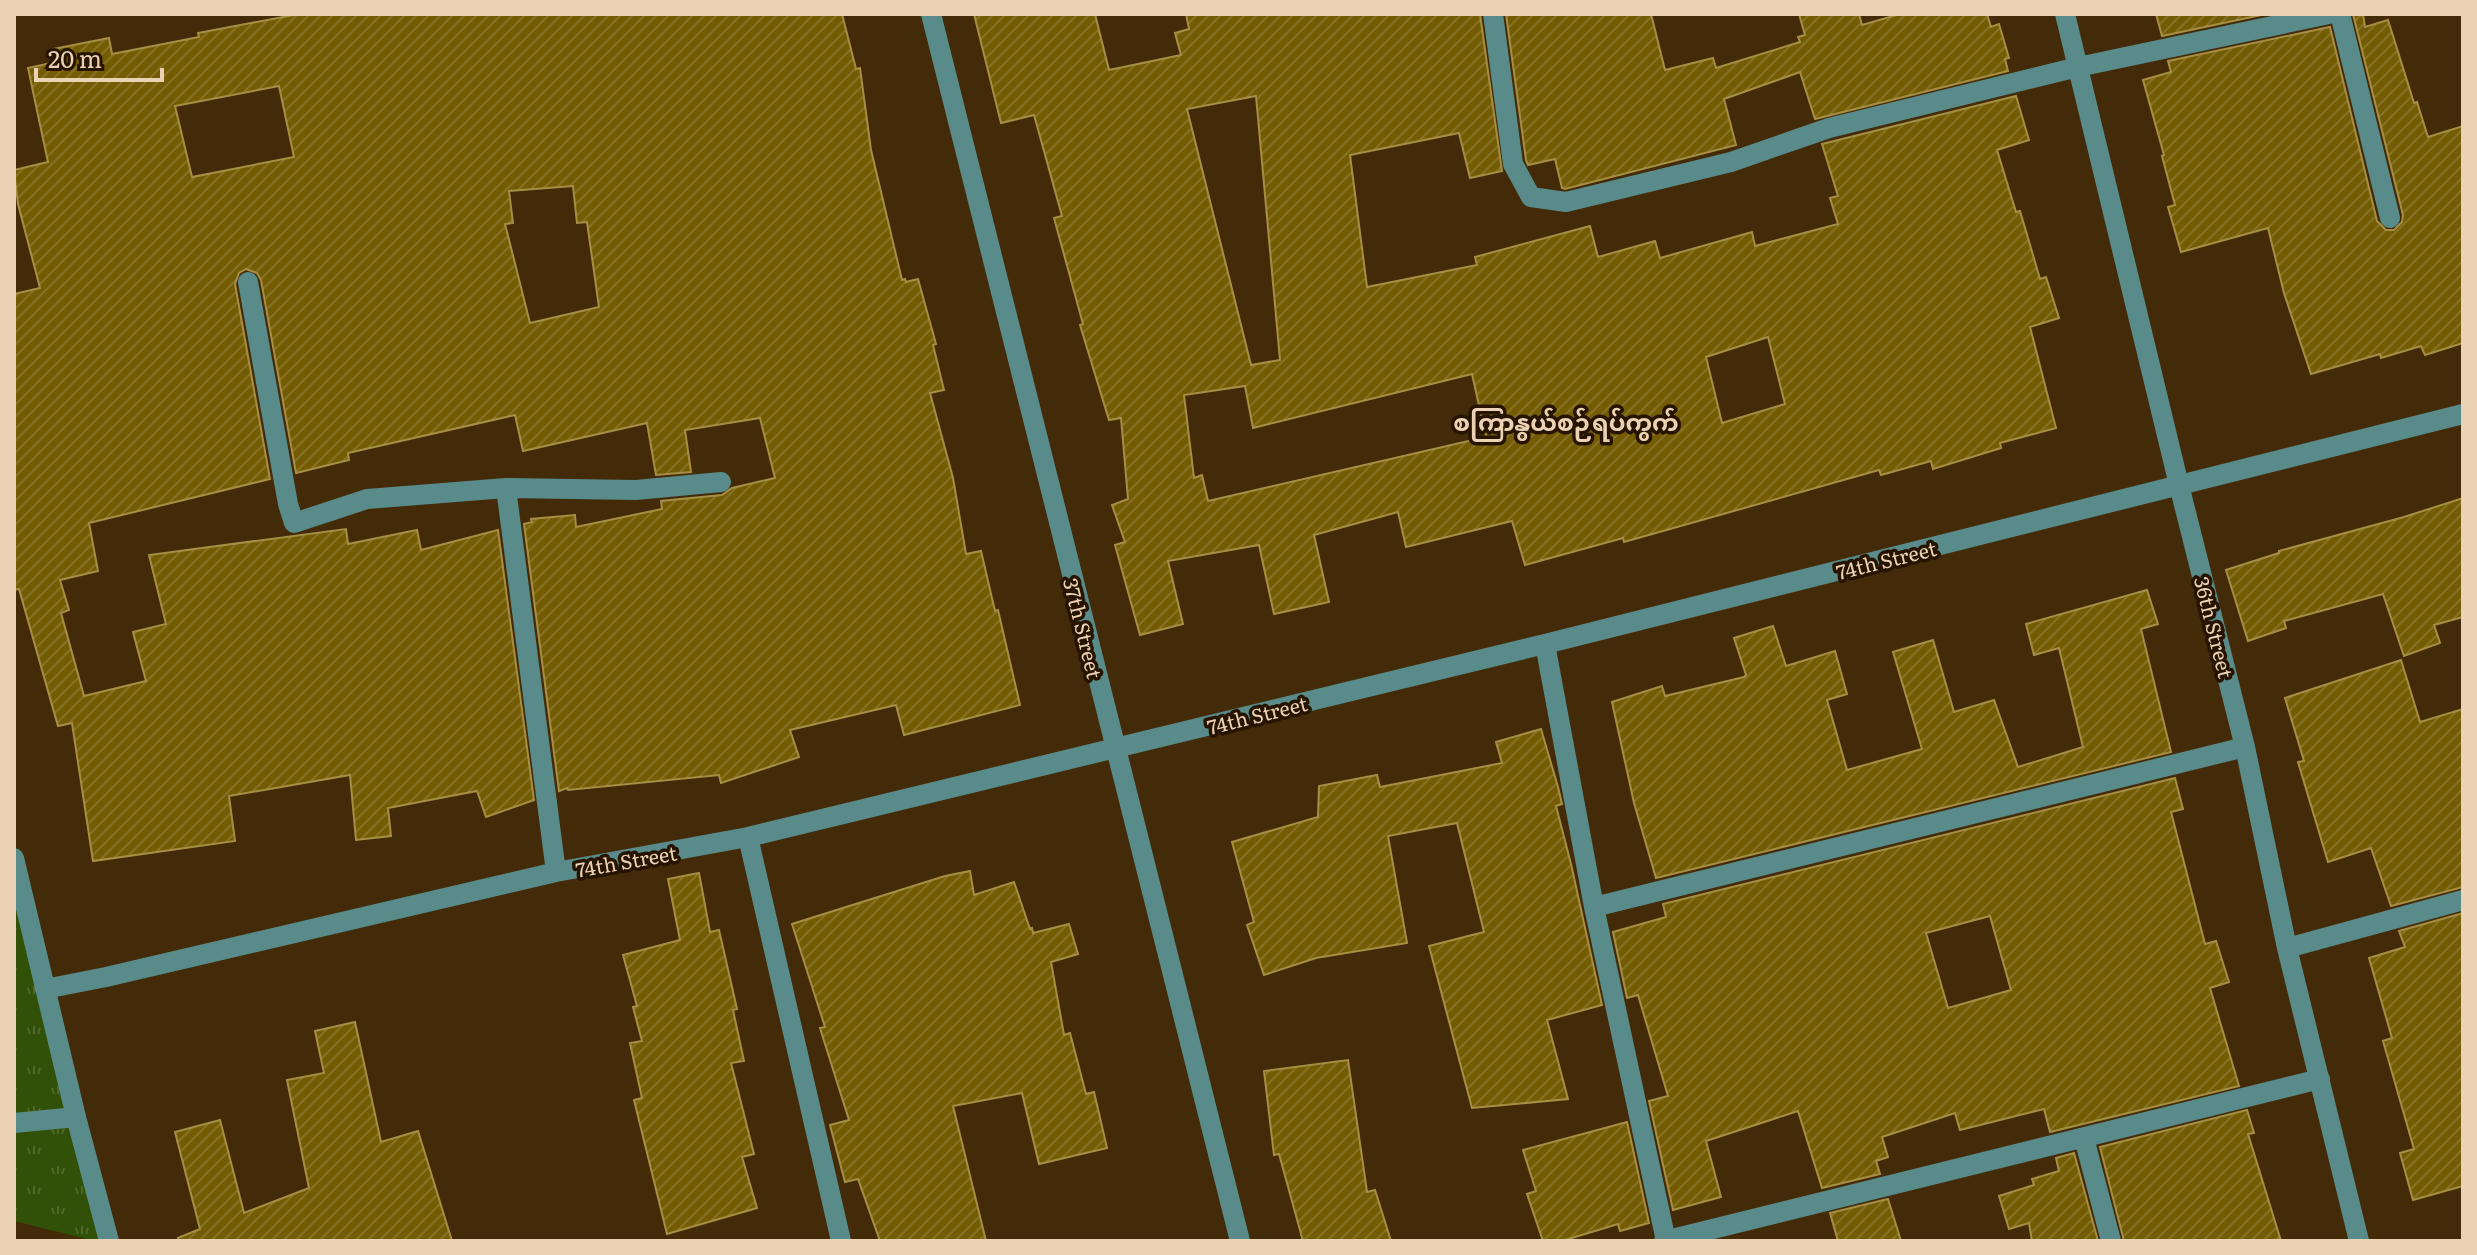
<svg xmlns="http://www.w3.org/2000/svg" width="2477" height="1255" font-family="Literata,'Noto Sans Myanmar',serif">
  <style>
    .park { fill: url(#park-tufts) }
    .building { fill: url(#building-hatch); stroke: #a68f45; stroke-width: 2; fill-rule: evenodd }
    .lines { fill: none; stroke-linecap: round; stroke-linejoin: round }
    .minor { stroke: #588b89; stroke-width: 20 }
    .labels { text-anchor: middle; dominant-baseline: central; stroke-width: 7; stroke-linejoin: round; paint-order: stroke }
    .street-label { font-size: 20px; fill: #ecd2b4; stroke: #261400 }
    .quarter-label { font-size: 24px; font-weight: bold; fill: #ecd2b4; stroke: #261400 }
  </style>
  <defs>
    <pattern id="park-tufts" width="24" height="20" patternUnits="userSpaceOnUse" patternTransform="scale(2)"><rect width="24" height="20" fill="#305107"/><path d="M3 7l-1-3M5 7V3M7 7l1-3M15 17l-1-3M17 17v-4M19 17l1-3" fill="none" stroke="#4e6929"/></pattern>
    <pattern id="building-hatch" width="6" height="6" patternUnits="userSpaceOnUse" patternTransform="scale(2)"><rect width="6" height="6" fill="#735c03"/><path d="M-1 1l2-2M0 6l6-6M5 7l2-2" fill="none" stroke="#877225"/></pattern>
  </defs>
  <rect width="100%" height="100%" fill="#432b09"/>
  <path class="park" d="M14 850 109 1241H95L14 1221Z"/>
  <path class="building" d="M299 14H842L856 69 860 68 871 150 902 280 905 279 906 282 918 279 936 344 933 345 944 390 930 393 953 478 966 554 981 551 995 611 998 610 1020 705 904 735 896 705 790 730 799 757 721 783 719 775 568 790 567 788 559 791 524 524 532 522 531 519 575 515 576 527 662 509 661 501 722 495 732 488 775 478 760 418 685 430 691 472 656 475 647 423 523 451 515 415 348 453 349 460 296 473 261 280 257 273 246 269 239 273 235 284 270 479 89 523 98 571 60 580 69 610 61 613 84 696 146 681 133 632 166 624 149 555 346 529 348 544 417 530 421 550 498 530 534 800 486 817 477 791 388 808 391 836 356 840 350 775 229 796 235 841 93 861 72 723 58 726 19 589 14 590V294L40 288 18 204 14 170 48 162 28 68 56 62 53 49 109 38 112 54 199 37 198 33ZM279 86 294 157 192 177 175 106ZM573 186 577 223 587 222 599 307 530 323 505 224 513 223 509 191Z
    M974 14H1095L1109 70 1181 55 1175 33 1189 29 1186 14H1480L1502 171 1470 178 1459 133 1350 155 1367 287 1477 265 1475 257 1590 226 1598 257 1655 241 1660 258 1752 232 1755 246 1838 224 1830 198 1838 196 1822 144 2016 96 2029 140 1997 150 2016 212 2020 211 2040 279 2046 277 2059 318 2030 327 2056 428 2000 443 2001 448 1933 469 1931 461 1881 475 1879 470 1624 542 1623 538 1525 565 1512 521 1406 547 1398 512 1314 535 1329 602 1274 614 1259 545 1168 561 1183 624 1140 635 1115 545 1125 542 1112 505 1128 499 1121 418 1109 420 1080 325 1083 324 1054 218 1062 216 1034 115 1001 123ZM1256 96 1280 360 1251 365 1187 109ZM1768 337 1785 404 1722 423 1706 357ZM1472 374 1486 437 1208 501 1202 475 1194 478 1184 395 1245 386 1253 428Z
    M1506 14H1651L1665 70 1713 58 1716 68 1800 42 1798 37 1805 35 1799 14H1859L1862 25 1900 14H1987L1991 27 1999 24 2009 58 2005 59 2008 71 1815 119 1800 72 1724 99 1736 145 1565 189 1562 188 1555 159 1528 165 1526 160Z
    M2156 14H2266L2162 36Z
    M2353 14H2363L2365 27 2388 20 2414 103 2417 102 2428 137 2463 126V343L2425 355 2421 346 2381 358 2380 354 2311 374 2284 293 2268 228 2181 252 2168 207 2175 205 2162 156 2164 155 2143 80 2171 72 2168 61 2330 27 2377 221 2386 230H2394L2402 222 2403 215Z
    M2463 498V617L2434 625 2440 643 2404 656 2383 594 2284 621 2286 628 2248 641 2226 570 2279 553V551L2404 517Z
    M2147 590 2158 624 2141 629 2171 752 1656 878 1634 803 1612 702 1662 686 1665 696 1744 677 1746 675 1734 638 1773 626 1786 666 1835 651 1847 694 1827 700 1847 770 1922 749 1893 652 1933 640 1954 712 1994 700 2018 767 2083 747 2059 648 2034 655 2026 624Z
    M2401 660 2420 722 2463 709V887L2391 906 2371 848 2328 862 2298 762 2304 761 2285 698Z
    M1541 729 1558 787 1562 804 1556 806 1571 864 1602 1005 1547 1020 1568 1099 1472 1108 1429 946 1484 932 1457 823 1388 836 1407 943 1316 958 1264 975 1247 925 1254 922 1232 842 1318 817 1319 786 1377 775 1380 787 1502 763 1496 742Z
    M2175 778 2183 809 2171 812 2205 944 2216 941 2229 982 2210 988 2239 1086 2050 1132 2044 1109 1960 1130 1955 1113 1882 1137 1888 1157 1876 1161 1880 1174 1822 1188 1798 1111 1706 1141 1721 1197 1673 1210 1649 1101 1668 1096 1638 995 1627 998 1613 932 1666 917 1663 904ZM1990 916 2011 990 1948 1008 1926 933Z
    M970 871 974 895 1014 882 1030 929 1032 928 1033 933 1069 924 1078 954 1051 962 1064 1035 1070 1033 1086 1094 1094 1092 1107 1148 1039 1164 1022 1093 953 1106 986 1241H880L858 1179 845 1182 830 1125 849 1120 820 1028 825 1027 792 924 945 876Z
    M699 873 710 932 719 930 737 1009 733 1010 744 1061 731 1063 754 1154 742 1157 757 1208 667 1234 634 1100 642 1098 630 1043 642 1041 633 1007 637 1006 623 955 680 940 668 879Z
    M2463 913V1186L2413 1200 2400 1153 2414 1149 2383 1041 2392 1038 2369 958 2405 947 2399 931Z
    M355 1022 381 1142 418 1131 452 1241H178V1238L200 1229 175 1132 220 1120 244 1213 309 1188 287 1080 324 1073 315 1031Z
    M1348 1060 1367 1192 1375 1190 1391 1241H1303L1279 1154 1274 1155 1264 1071Z
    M2247 1110 2254 1133 2248 1134 2281 1241H2124L2100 1147Z
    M1627 1122 1649 1223 1620 1231 1618 1224 1562 1241H1543L1527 1194 1536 1191 1523 1150Z
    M2074 1153 2098 1241H2032L2029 1223 2009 1229 1999 1196 2034 1185 2032 1179 2059 1171 2056 1158Z
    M1888 1199 1901 1241H1838L1830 1213Z"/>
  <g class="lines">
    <path class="minor" d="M931 14 1240 1241
      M1493 14 1513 164 1531 197 1566 202 1731 162 1829 128 2078 67 2329 14
      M2065 14 2179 485 2245 747 2287 948 2359 1241
      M2340 14 2390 218
      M248 282 288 504 294 523 367 499 506 488
      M1545 644 1594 907 1666 1241
      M748 837 841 1241
      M14 858 76 1117 109 1241
      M556 872 506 488 636 490 721 482
      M1594 907 2245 747
      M2287 948 2463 900
      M45 989 106 977 556 872 748 837 1545 644 2463 414
      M14 1123 76 1117
      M2084 1138 2111 1241
      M1664 1241 2320 1079"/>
  </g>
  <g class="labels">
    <g class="street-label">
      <text transform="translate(1886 559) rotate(-14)">74th Street</text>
      <text transform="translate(2215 627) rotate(76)">36th Street</text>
      <text transform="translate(1084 628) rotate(76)">37th Street</text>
      <text transform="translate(1257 714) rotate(-14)">74th Street</text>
      <text transform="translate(626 860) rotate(-10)">74th Street</text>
    </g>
    <g class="quarter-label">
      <text x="1566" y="420">စကြာနွယ်စဉ်ရပ်ကွက်</text>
    </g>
  </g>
  <rect width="2477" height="1255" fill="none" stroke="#ecd2b4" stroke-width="32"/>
  <path d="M36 68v12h126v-12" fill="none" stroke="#ecd2b4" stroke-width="4"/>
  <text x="48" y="68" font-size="24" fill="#ecd2b4" stroke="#261400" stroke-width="6" paint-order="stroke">20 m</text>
</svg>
